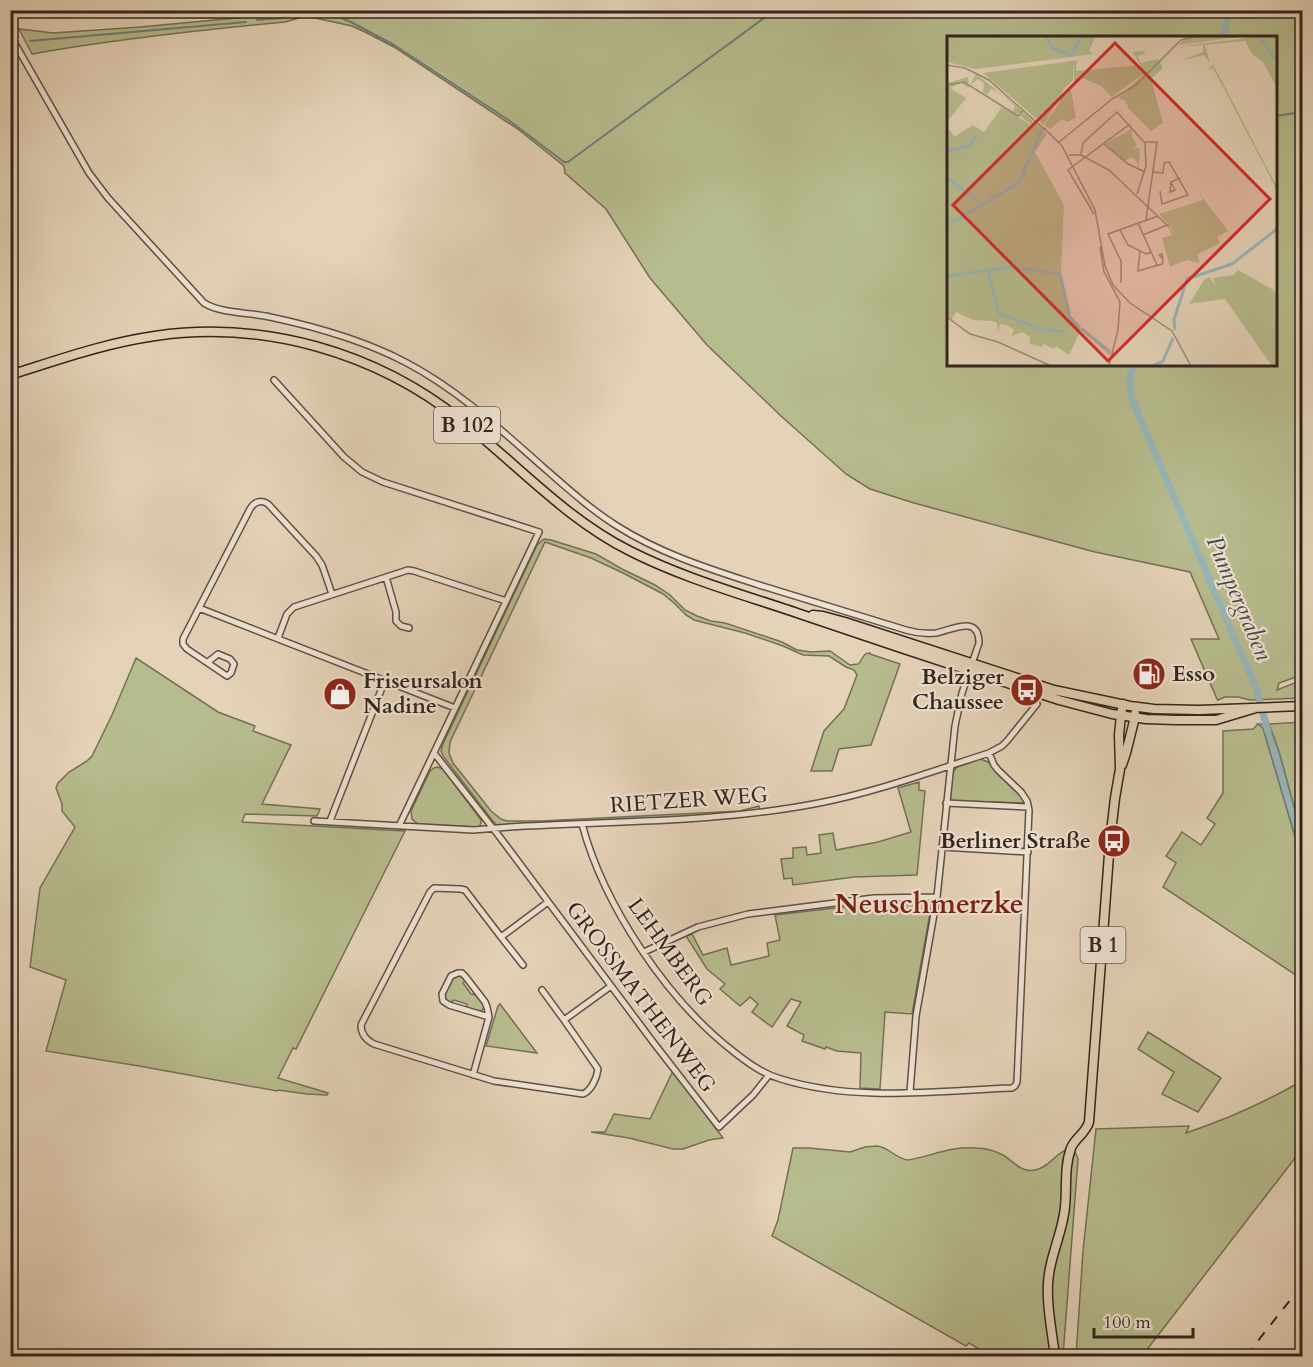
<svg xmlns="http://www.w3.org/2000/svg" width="1313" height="1367" font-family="Cardo,serif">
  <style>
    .green { fill: #b7bc8e; stroke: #747056; stroke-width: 1.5; fill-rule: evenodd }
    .water { fill: #99b6b8; stroke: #6f7c7a; stroke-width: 1.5 }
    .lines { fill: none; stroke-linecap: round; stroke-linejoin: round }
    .stream { stroke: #6f7c7a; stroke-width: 2 }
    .canal { stroke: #99b6b8; stroke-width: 7 }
    .street-casing { stroke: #5e5044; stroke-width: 8 }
    .primary-casing { stroke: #31251d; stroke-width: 11 }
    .street { stroke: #eee2d2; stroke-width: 5 }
    .primary { stroke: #e5d3b9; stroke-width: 8 }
    .rail { stroke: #31251d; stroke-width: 2; stroke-dasharray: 10 10; stroke-linecap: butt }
    .labels { text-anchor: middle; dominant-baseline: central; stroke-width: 4.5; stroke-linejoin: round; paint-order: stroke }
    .shield { fill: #eee2d2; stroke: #6a5e53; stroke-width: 1.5 }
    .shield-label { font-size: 21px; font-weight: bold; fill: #31251d }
    .poi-label { font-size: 22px; font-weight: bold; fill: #31251d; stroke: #eee2d2; text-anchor: start }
    .street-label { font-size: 22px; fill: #31251d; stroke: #eee2d2 }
    .water-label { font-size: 24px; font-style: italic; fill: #4b4944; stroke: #eee2d2 }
    .district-label { font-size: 28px; font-weight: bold; fill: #7a1f14; stroke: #eee2d2 }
    .inset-river { fill: none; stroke: #99b6b8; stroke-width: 3 }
    .inset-road { fill: none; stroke: #9d8d7b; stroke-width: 1.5 }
    .view { fill: #d62828; fill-opacity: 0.15; stroke: #d62828; stroke-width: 3 }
    .inset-edge { fill: none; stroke: #31251d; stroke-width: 3 }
  </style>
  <rect width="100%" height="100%" fill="#e5d3b9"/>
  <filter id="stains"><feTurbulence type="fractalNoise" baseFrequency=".00333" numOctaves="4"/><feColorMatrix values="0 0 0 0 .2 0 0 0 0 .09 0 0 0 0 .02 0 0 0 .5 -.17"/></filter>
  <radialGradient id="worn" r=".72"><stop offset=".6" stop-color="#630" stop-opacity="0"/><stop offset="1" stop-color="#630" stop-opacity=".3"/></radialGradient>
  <path class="green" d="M245 11H1302V675L1279 683 1277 690 1302 680V698L1250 700 1238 697H1225L1218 700 1217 699 1191 639H1219L1190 572 1095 552 914 503 870 489 846 474 781 416 707 345 650 278 606 209 565 173 564 166 519 130 394 47 367 33 352 26 306 16 285 22C200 30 116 39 32 54L19 29 53 33 140 27 247 17ZM948 38H1276V364H948Z
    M544 539 551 540 596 554 622 569 655 585 670 595 685 610 697 616 711 621 725 623 782 642 797 650 811 652 830 651 850 665 858 664C863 660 863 652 870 653V654L900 664 871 745 839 749 832 771H811L824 731 844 709 857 675 854 670 846 667 829 656 803 655 783 646 745 633 694 620 686 615 674 603 663 594 623 573 591 558 545 542 450 742 449 753 453 763 491 811 501 819 507 821H541L721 812 740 811 759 806V810L736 813 664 818 497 825 492 820 443 756 441 751 443 744 537 545Z
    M136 658 218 712 255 726 253 731 291 745 262 804 320 809 317 816 245 814 242 822 405 831 296 1049 293 1048 278 1078 328 1093 327 1095 307 1094 278 1090 277 1091 139 1066 46 1051 66 980 30 967 40 888 75 827 62 811V804L56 788 58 783 69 772 87 761 92 756 112 715Z
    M1302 722V836L1279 752 1269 724Z
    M1258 724 1263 728 1302 860V979L1163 887 1176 863 1166 856 1182 832 1201 845 1215 824 1207 818 1223 793V731L1253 729Z
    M980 759 988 762 1019 793 1025 802 1024 803 949 801 952 773 957 767Z
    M437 767 443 769 481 820V823L479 827 418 824 412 819 411 811 430 771 434 768Z
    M919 782V790L925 791 917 875 854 877 793 885 792 878 784 879 781 859 793 858V848L806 847 807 855 821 853 819 835 833 833 836 850 878 842 911 832 898 788Z
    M886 902H932L912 1014 885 1012 880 1089 860 1088 861 1053 837 1051 826 1047 825 1049 802 1041 804 1035 787 1026 801 1002 791 999 772 1027 752 1012 758 1004 750 997 740 1006 720 989 725 984 707 969 686 936 692 934 703 955 727 948 731 965 769 956 767 943 780 940 775 915Z
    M457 976 462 977 466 980 463 983 471 994 476 995 484 1005V1008L481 1011 466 1008 467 1004 454 1000 449 1003 446 1000C443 992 450 980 457 976Z
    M500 1004 537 1053 486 1046 498 1006Z
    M1148 1032 1221 1078 1198 1112 1162 1094 1174 1072 1138 1049Z
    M673 1071 723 1138 709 1140 683 1149H673L629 1138 591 1132H605L614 1114 650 1119Z
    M1302 1081V1149L1142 1356H1076L1083 1251 1096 1129 1189 1126 1186 1133C1225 1120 1267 1101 1302 1081Z
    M877 1146C889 1147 896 1159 908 1160 932 1156 950 1146 976 1148 985 1148 995 1151 1003 1155 1013 1161 1021 1173 1035 1170 1050 1167 1056 1152 1070 1148L1075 1152 1078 1159 1063 1356H991L969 1343 966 1346 772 1236 778 1220 793 1148H809L850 1152 865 1147Z"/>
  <path class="water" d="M1258 724H1269L1279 752 1302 836V860L1263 728Z"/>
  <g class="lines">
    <path class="stream" d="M322 10 351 22 394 45 507 119 564 162H568L775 10
      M257 20 282 18 302 10
      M30 41 246 22
      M1276 116 1302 112
      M10 676 12 678 10 694"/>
    <path class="canal" d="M1223 38 1229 10
      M1134 364 1130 375 1131 397 1256 688 1268 731"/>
    <defs>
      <path id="street" d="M10 35 89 173 108 198 204 303C222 314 249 312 270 317 317 327 364 340 407 363 458 390 500 429 543 467 567 488 590 509 617 526 661 554 710 569 759 585 808 600 857 615 906 630 916 633 926 634 936 633 952 630 979 614 979 643L962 693 955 726 937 897 916 1016 910 1092
        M274 380 344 457 362 472 383 482 539 532 399 826
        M386 577 396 612V621L401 626 409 628
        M199 608 455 708
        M278 638 287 614 294 607 408 570 414 571 506 601
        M208 662 218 654 230 659 234 664 231 673 227 676 187 649 183 644V639L250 509C254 502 261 499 268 504L316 556 322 565 332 594
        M434 753 499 836 653 1042 719 1127 753 1095 769 1075
        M946 803 1028 807
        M314 821 473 830 510 827C613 821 717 823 819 803 876 792 933 771 989 753L1002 746 1007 741 1037 704
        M330 821 385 680
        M582 824C604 906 667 1000 734 1052 748 1063 763 1074 781 1079 855 1102 935 1091 1012 1088L1015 1086 1017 1082 1029 810 1027 801 1021 792 998 770 994 765 989 753
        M942 847 1028 852
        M501 937 465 890 460 889 434 888 430 892 361 1025C361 1034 366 1040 374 1044L494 1081 583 1094C591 1091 597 1078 598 1069L564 1020 611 986
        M644 952 698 927 748 914 874 898 937 897
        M523 965 501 937 548 902
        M542 990 564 1020
        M473 1075 489 1017 449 1005 443 1001 442 994 451 976 458 973H462L465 976 485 1002 487 1007 489 1017"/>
      <path id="primary" d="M10 375C58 360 105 343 155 336 264 320 376 352 462 421 518 465 566 519 630 551 685 579 745 595 803 615 888 644 974 672 1059 700L1112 714 1146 719 1176 720H1216L1256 708
        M813 615 823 616 845 622 1054 690 1130 706 1154 709 1199 710 1302 706
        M1122 765 1126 753 1135 717V714
        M1055 1356C1052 1332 1045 1298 1049 1274 1052 1252 1063 1230 1065 1207 1067 1188 1064 1167 1071 1148 1075 1138 1086 1133 1089 1122L1110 841 1115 798 1120 769 1119 735 1121 715 1123 704"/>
    </defs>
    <use href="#street" class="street-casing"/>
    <use href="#primary" class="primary-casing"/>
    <use href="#street" class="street"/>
    <use href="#primary" class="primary"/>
    <path class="rail" d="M1246 1356 1302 1285"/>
  </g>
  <defs>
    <symbol id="fuel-disc" viewBox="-11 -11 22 22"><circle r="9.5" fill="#8f2418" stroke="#eee2d2"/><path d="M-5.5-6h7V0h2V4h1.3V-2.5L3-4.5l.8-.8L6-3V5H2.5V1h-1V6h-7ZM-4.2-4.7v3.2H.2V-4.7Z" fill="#fff"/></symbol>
    <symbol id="bus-disc" viewBox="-11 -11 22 22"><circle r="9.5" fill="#8f2418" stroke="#eee2d2"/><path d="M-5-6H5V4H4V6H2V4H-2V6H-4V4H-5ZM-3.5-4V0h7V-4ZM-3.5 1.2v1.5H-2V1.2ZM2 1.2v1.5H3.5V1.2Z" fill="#fff"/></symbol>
    <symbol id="shop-disc" viewBox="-11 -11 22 22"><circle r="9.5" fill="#8f2418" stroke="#eee2d2"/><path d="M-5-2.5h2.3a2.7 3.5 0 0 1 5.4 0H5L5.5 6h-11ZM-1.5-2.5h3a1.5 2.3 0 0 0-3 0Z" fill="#fff"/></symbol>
  </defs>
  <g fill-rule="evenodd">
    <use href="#fuel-disc" x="1130" y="655" width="38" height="38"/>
    <use href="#bus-disc" x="1008" y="671" width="38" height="38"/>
    <use href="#shop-disc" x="321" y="675" width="38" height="38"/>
    <use href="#bus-disc" x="1095" y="822" width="38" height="38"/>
  </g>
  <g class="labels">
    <g class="shield">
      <rect x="434" y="407" width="66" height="36" rx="4.5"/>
      <rect x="1080.5" y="927" width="45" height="36" rx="4.5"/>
    </g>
    <g class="shield-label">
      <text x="467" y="425">B 102</text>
      <text x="1103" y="945">B 1</text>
    </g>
    <g class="poi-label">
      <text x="1172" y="674">Esso</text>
      <text x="1004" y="677" text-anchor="end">Belziger<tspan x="1004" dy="25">Chaussee</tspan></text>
      <text x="363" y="681">Friseursalon<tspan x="363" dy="25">Nadine</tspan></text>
      <text x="1091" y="841" text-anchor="end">Berliner Straße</text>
    </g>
    <g class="street-label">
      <text transform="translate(689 800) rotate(-4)">RIETZER WEG</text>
      <text transform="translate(670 952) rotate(54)">LEHMBERG</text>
      <text transform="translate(641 997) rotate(53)">GROSSMATHENWEG</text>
    </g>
    <g class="water-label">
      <text transform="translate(1239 598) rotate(67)">Pumpergraben</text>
    </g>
    <g class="district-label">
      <text x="929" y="904">Neuschmerzke</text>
    </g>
  </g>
  <g transform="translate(947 36)">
    <rect width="330" height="330" fill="#e5d3b9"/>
    <path d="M0 0H149L142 15 147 18 29 33 0 26ZM240 0H299L232 9ZM315 0H330V52L316 26 305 18 298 5 258 9 263 27 257 19 233 25 256 16V9L228 11ZM197 15 198 18 190 20 194 27 211 23 216 32 204 43 216 87 204 95 182 73 178 64 171 62 200 35 165 61 154 50 138 43 131 42 127 47V25L126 44 117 53 97 89 36 37 138 23 130 25 129 35 193 29 186 16ZM266 28 330 151V154L266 32 260 34ZM29 38 74 74 71 78 66 76 68 70 51 56 44 53 40 59 36 56 37 47 31 43 23 49ZM21 41 22 52 14 47 3 52 19 62 0 86V47ZM123 49 129 82 120 86 115 83 103 93 98 89ZM55 71 87 91 72 79 76 76 100 98 88 116 117 169 114 238 120 273 127 287 164 315 163 319 134 294 122 319 109 310 107 313 96 308 95 311 83 308V301L75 296 65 300 67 293 59 289 53 288 51 296 50 287 45 285 26 284 9 276 5 284 0 280V96L3 94 7 101 26 89 37 96ZM186 92 184 98 190 110 185 112H192L193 120 191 133 189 124 184 121 178 125 158 108ZM252 157 281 195 270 201 273 207 251 218 252 227 240 224 223 231 215 202 225 199 221 191 230 199 212 178 256 164ZM291 234 330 256 325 255 330 258V330H325L278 263 242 268 257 244 262 241 269 249 266 242 287 239Z" fill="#b7bc8e"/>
    <path class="inset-river" d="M99 0 105 12 126 20M313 2 330 25M125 18 135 0M0 115 22 110 30 99M0 142 32 166M0 190 72 147 96 91M41 234 51 274M0 240 65 231 113 238 123 281 133 292M51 277 94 293 118 296M135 293 163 316M228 294 227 284 240 243 285 228 330 193M205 330 216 325 226 302"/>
    <path class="inset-road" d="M0 29 18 32 42 44 98 94M0 49 17 46 71 80 76 74M97 92 115 110 148 174 158 230 166 249 183 267 225 295 244 330M198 106H210L199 184M111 107 165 63 189 49 234 4 250 0M157 108 181 128 198 136M122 119H134L162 134 222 191M134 119 136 107 170 76 198 107 199 130 190 158M206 136 216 137 217 127 222 126 241 159 215 168 213 155M224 146 223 156 228 154 224 146 233 142M147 178 121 134 183 88M191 187 210 229M173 194 181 209 199 218 204 216M196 199 220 189M153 211 157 236 173 266 171 294 162 330M193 215 191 235 215 228 216 226 215 218 212 219 215 222M174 247V225L161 198 211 180M0 281 23 298 51 306 104 330"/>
    <path class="view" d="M168 7 323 163 161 325 6 169Z"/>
    <rect width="330" height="330" class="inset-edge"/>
  </g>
  <rect width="1313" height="1367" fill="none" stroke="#e5d3b9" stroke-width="36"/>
  <rect x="12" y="12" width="1289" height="1343" fill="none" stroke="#31251d" stroke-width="3"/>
  <rect x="18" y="18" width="1277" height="1331" fill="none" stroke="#31251d" stroke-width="1.5"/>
  <path d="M1094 1328v9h99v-9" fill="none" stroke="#31251d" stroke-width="3"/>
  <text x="1103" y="1328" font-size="18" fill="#31251d" stroke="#eee2d2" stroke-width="4.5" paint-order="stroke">100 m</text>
  <rect width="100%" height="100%" filter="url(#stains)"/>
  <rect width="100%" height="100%" fill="url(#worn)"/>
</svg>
